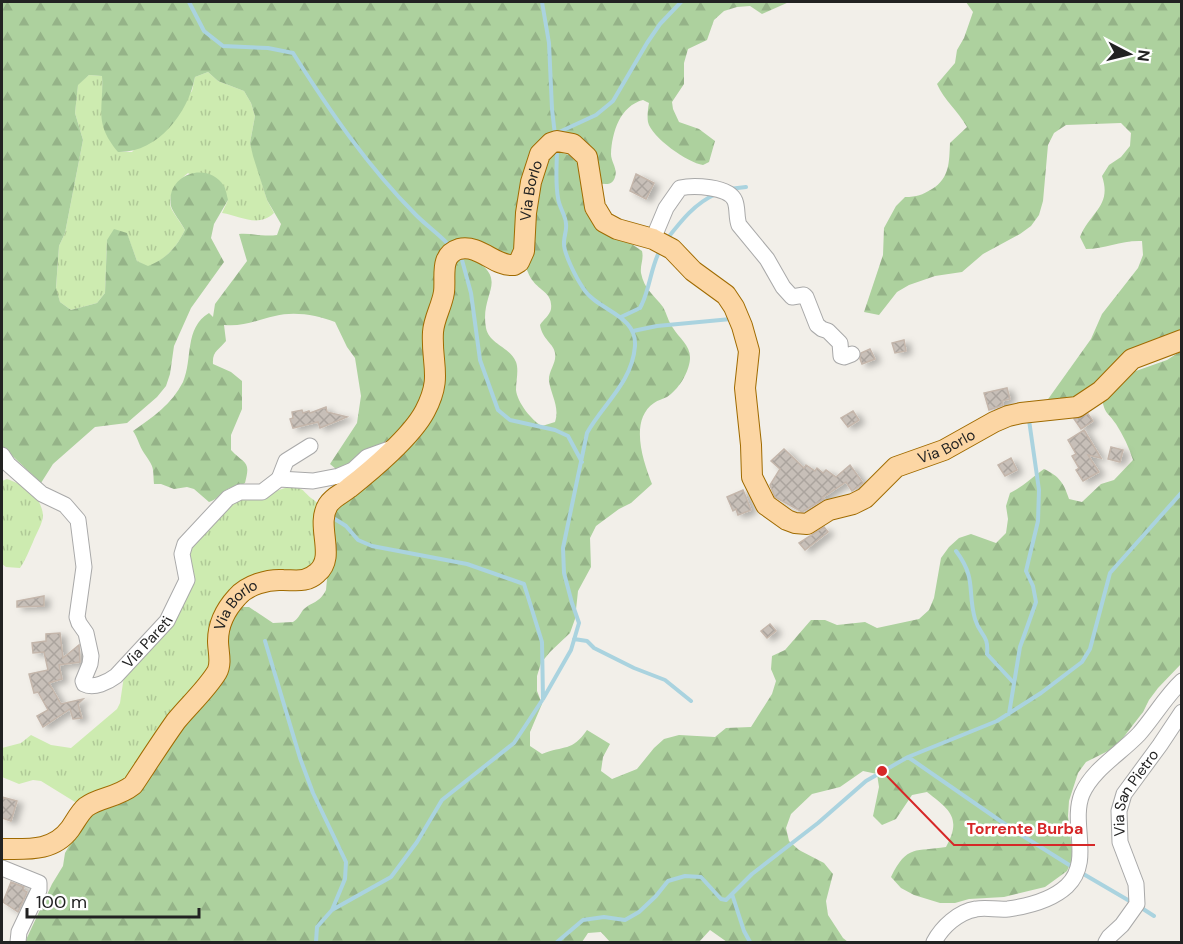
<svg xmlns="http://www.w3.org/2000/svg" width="1183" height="944" font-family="'DM Sans',sans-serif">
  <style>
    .grass { fill: url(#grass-tufts) }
    .forest { fill: url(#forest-firs) }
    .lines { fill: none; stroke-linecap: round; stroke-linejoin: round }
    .stream { stroke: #aad3df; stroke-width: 4 }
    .building { fill: url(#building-cross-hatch); stroke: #c4b6ab; stroke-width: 1.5; filter: url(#shadow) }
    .minor-casing { stroke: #a9a9a9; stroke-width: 17 }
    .major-casing { stroke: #a06b00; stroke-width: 22 }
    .minor { stroke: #fff; stroke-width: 15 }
    .major { stroke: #fcd6a4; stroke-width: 20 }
    .labels { text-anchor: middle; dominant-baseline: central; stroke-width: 5; stroke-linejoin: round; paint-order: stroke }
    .street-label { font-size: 15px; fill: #222; stroke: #fff }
    .leader { fill: none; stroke: #d62828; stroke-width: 2 }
    .callout-dot { fill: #d62828; stroke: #fff; stroke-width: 2 }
    .callout-label { font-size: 16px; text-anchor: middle; font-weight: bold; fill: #d62828; stroke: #fff; stroke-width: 5; stroke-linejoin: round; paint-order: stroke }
  </style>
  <defs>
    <pattern id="grass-tufts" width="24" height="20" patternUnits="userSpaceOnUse" patternTransform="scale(1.5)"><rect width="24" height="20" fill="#cdebb0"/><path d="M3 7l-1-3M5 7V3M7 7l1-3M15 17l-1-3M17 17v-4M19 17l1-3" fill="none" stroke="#b0c997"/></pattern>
    <pattern id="forest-firs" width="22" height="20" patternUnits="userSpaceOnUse" patternTransform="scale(1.5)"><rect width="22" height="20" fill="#add19e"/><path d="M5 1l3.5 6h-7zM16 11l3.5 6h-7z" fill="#95b388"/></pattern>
    <pattern id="building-cross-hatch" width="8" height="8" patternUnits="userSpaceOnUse" patternTransform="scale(1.5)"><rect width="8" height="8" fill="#c7bfb8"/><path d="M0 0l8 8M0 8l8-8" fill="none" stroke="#aba49e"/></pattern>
    <filter id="shadow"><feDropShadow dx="5.5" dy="3" stdDeviation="3" flood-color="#0004"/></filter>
  </defs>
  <rect width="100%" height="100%" fill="#f2efe9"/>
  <path class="grass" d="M208 72 218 81 244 91 251 103 255 116 250 143 267 200 274 213C258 228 241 216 222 213L228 200 188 173C178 181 165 196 172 210 176 217 181 223 185 230 177 247 166 259 148 267L137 261 127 234 107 240 105 293 97 303 71 310 60 302 56 289 59 246 65 233 83 140 75 113 78 84 89 75 102 76C104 105 98 128 119 152H132L192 91 195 77Z
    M7 479C24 485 41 495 43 515 43 523 36 534 33 542 29 551 26 559 20 568L6 567 2 564V481Z
    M288 487C304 488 301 489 311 498 314 500 317 502 319 505 312 523 314 534 320 552L310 570 246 584 212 666 139 767 113 789 75 802 41 781 33 780 19 784 2 777V748L21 743 31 735 51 745 71 748 117 709 120 703 124 676 161 637 190 549 227 506 238 499 255 498Z"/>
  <path class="forest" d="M2 2H789L762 14 750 6 737 7 724 11 714 20 707 40 688 49 684 63V84L672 102 673 109 679 122 699 129 715 141 709 162 703 165C688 163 651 137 648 122 647 117 648 108 649 103L643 100C620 106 612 132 611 154 611 162 618 169 615 177 613 185 606 185 599 183L556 135 519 251 512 257 500 254 482 242 455 243 441 254 434 266 436 280 426 397 402 430 384 443 363 452 346 467 336 469 330 464 357 423 361 396 355 358 347 347 335 322C317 315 294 311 275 316 257 320 243 327 224 325L226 341C219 350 212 351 213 364L231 372 242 381V409L231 435V450C245 465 251 460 245 483 239 487 232 486 226 490 219 494 217 500 209 502L194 489 187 487 174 489 161 484H154C153 465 154 468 144 453 139 446 138 438 133 431 153 417 172 404 183 382 193 359 184 328 209 313L213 317 215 304 247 261 239 234C252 233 264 237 277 235L281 224 267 200 253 156 250 143 255 116 251 103 244 91 218 81 208 72 195 77C188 113 158 153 118 152 93 122 104 109 102 76L89 75 78 85 75 113 83 140 65 233 59 246 56 288 60 302 71 310 97 303 105 293 107 240 114 229 127 233 137 261 148 266C166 259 176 248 185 230 182 224 172 211 171 206 165 174 208 160 224 186 226 190 227 196 228 200L214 224 211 238 224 262 191 308 174 346 170 374 166 386 157 397 127 423 95 427 53 464 41 483 2 446Z
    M966 2H1181V334L1081 398 1046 402 1091 339 1102 314 1138 268 1143 255 1142 241C1122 240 1105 249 1086 249L1080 237C1091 211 1112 206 1102 176L1109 165 1121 157 1130 146 1131 133 1121 123 1066 125 1054 133 1048 145 1043 201 1039 215 1031 226 1020 234 983 254 962 272 935 276 909 285 897 292 879 315 864 312 883 255 884 228 896 206 905 197C917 197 922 195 932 189 950 178 949 162 950 143L967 127C958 111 944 100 937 84L955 63 957 50 964 38 973 12Z
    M556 151 569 155 580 164 585 212C604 234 621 235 642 251 644 259 640 265 641 273 644 289 654 295 663 307 667 314 668 321 673 328 679 338 691 346 690 359 689 373 678 390 667 397 663 399 658 400 654 403 629 420 643 461 652 484L631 503 619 509 596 526 590 538 591 567 578 591 575 619 570 633 550 652 541 663 537 676V691L542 704 530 732V746L542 754C564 745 572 752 587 730L610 744 603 757 601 771 612 779 637 769 654 748 664 739 679 735 715 737 726 728 751 727 772 694 776 681 771 669 772 656 785 650 811 620H825L837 625 865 622 877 628 919 619 929 610 934 598 941 558 949 547 959 538 971 534 996 543 1006 533 1008 519 1006 506 1010 493C1023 487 1032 477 1044 469 1059 476 1064 483 1069 499L1082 502 1101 484 1114 480 1133 460C1129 447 1123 435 1116 424 1108 412 1105 415 1102 399L1133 372 1167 360 1181 351V664L1158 688 1149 700 1143 712 1116 747 1086 762 1078 773 1069 801 1068 816 1073 858 1067 871 1045 887 1004 897 969 899 955 903H940L914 895 901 888 891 877C907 844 916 852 946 847 962 818 950 810 927 792L912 795 896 819 882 825 873 816 879 787 877 774 863 771 840 787 812 794 791 814 786 828 789 841 799 850 824 863 833 874 826 901 828 915 843 938 848 942H727L710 930 699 942H610L601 932 588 933 582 942H25L52 884 63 866 65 853 82 824 98 811 124 802 134 792 158 757 222 682 225 634 237 611 242 607H249L273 623 293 622C298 619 300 614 303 610 312 601 319 604 326 590L333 514 344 497 417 434 447 315 453 264 465 254C514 280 479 290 486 328 489 344 510 347 516 362 519 370 516 381 516 390 517 402 532 421 542 426L555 422C560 407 551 395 549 381 548 371 557 363 555 353 554 344 542 339 540 325 543 320 550 315 551 309 553 293 540 291 533 281 530 278 528 272 526 268L529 261 530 219 549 154Z"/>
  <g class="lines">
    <path class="stream" d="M189 2 204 31 223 46 268 48 293 53C329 110 368 167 416 215 427 226 440 235 450 246
      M542 2 549 43 552 109 555 135
      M557 133 596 115 613 101 647 43 660 24 681 2
      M729 189 746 187
      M667 239C681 221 695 203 716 194
      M459 257 462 260 471 293 480 360 498 410 510 420 555 430 568 436 582 462
      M621 317 640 308 642 304C650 287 651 267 660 250
      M633 331 657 326 731 319
      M330 516 346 526 358 540 372 546 467 564 524 584 542 642 543 699
      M956 551C977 579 967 590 975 619 980 636 989 634 987 654L1013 682
      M574 639 587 641 594 648 634 668 665 680 691 701
      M265 641 300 758 313 793 346 862 345 879 332 910
      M1009 714 1020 647 1036 602 1033 586 1026 571 1038 521 1039 490 1029 420
      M908 757 1012 829 1074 868
      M1080 872 1133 903
      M732 894 744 931 750 942
      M1140 907 1154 916
      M316 942 317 927 332 910 391 877 417 842 442 800 514 743 543 699 571 650 579 623 572 603 564 573 563 548 587 433C603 404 632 383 635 346 637 314 597 311 583 288 577 279 563 253 564 242 564 236 567 230 566 224 566 216 559 207 558 198 555 182 557 164 557 148
      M557 942 583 920 604 917 625 920 639 912 656 896 668 881 685 876 701 877 721 899 726 900 752 874 818 823 866 781 908 757 997 721 1041 693 1082 662 1090 649 1110 573 1182 492"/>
  </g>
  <path class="building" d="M636 174 654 183 646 199 630 191Z
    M904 340 906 351 895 353 892 343Z
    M870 349 875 359 862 364 860 359 861 353Z
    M1007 388 1010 399 1002 401 1003 405 989 410 984 393Z
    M326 407 327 412 347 417 320 428 318 422 293 428 290 419 293 418 292 412 302 410 303 413 309 411 310 413Z
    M853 411 859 420 848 427 841 418Z
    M1088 414 1093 421 1081 429 1074 419Z
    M1084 430 1101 458 1088 455 1099 472 1083 481 1076 470 1079 468 1072 456 1076 454 1068 440Z
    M1111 447 1123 450 1120 462 1108 459Z
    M784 449 804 468 806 465 815 471 817 468 823 473 826 470 836 477 850 465 863 483 852 491 846 482 822 498 824 499 802 512 775 497 770 485 780 469 771 461Z
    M1011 458 1017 470 1005 476 998 465Z
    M743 490 751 510 738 515 736 509 733 511 727 497Z
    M824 527 828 532 805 550 799 543Z
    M44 596V606L17 607V601Z
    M770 624 776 631 767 638 761 631Z
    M60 633 63 658 79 645 80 662 59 665 62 679 49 683 61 704 83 699 78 704 82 718 73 719 70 709 43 727 37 716 48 710 38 692 34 693 29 674 48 670 44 652 33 653 32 643 46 641V634Z
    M2 797 17 801 11 821 2 818Z
    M11 882 24 887 23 890 27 892 18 912 3 902Z"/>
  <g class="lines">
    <defs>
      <g id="minor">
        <path d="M653 239 666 208 680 188C693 185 729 186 735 201 738 209 736 217 739 225L767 259 783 287 792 297 804 295 806 297 817 325 822 329 828 331 840 343 841 356 844 357 852 354"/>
        <path id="s1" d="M2 455 8 464 42 494 65 505 78 520 84 567 77 617 79 623 86 633 91 656 90 664 83 681 84 684C94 689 108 682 116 676L167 621 187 580 182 554 185 544 228 498 240 492H262L279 479 313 481 339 476 353 470 367 457 392 448"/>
        <path d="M279 479 286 461 310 446"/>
        <path d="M2 868 39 883V890L19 932 18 942"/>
        <path d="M934 942C942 927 958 912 976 909 986 907 997 910 1008 909 1029 906 1052 900 1067 886 1093 861 1070 824 1082 794 1093 769 1120 754 1139 734 1154 717 1165 697 1182 681"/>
        <path id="s2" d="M1106 942 1109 937 1122 925 1137 904 1136 884 1120 842 1119 811 1124 794 1160 745 1182 712"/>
      </g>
      <g id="major">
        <path id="s3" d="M2 849C27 849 53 852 70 829 75 822 80 812 86 807 99 797 117 798 133 785 147 764 161 742 176 721 189 705 206 690 217 672 222 663 218 651 218 641 218 624 226 609 237 597 247 585 268 579 283 580 296 580 306 583 317 573 337 557 315 526 328 505 334 496 342 494 349 488 372 470 412 436 425 411 443 377 431 365 433 332 434 318 442 306 444 292 446 277 439 255 459 249 480 244 495 267 514 265L519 262 524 251 526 213 531 182 540 154 551 143 557 141 573 144 587 157 595 207 604 222 617 229 653 239 672 249 693 271 726 295 734 307 742 326 749 351 745 388 751 445 752 477 766 505 787 520 795 523 807 524 829 510 853 504 865 498 896 467 944 450 994 422 1008 416 1021 413 1077 407 1101 391 1132 359 1182 340"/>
      </g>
    </defs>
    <use href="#minor" class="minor-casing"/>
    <use href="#major" class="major-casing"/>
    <use href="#minor" class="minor"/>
    <use href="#major" class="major"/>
  </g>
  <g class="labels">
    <g class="street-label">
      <text stroke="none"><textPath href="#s3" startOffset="978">Via Borlo</textPath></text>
      <text stroke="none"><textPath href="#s3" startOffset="1714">Via Borlo</textPath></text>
      <text stroke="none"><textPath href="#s3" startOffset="368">Via Borlo</textPath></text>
      <text stroke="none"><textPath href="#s1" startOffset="352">Via Pareti</textPath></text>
      <text stroke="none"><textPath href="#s2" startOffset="168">Via San Pietro</textPath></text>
    </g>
  </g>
  <path class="leader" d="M882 771L954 845H1095"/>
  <circle class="callout-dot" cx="882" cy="771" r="6"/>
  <g class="callout-label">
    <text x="1025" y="834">Torrente Burba</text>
  </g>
  <rect width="1183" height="944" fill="none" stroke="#222222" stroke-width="6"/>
  <g transform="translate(1129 54) rotate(97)" stroke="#ffffff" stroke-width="4.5" paint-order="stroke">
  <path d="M0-4.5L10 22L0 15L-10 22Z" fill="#222222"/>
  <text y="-9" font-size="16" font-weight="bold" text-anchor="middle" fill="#222222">N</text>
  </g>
  <path d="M27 908v9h172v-9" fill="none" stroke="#222222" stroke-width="3"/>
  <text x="36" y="908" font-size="18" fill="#222222" stroke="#ffffff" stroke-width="4.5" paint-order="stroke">100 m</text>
</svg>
